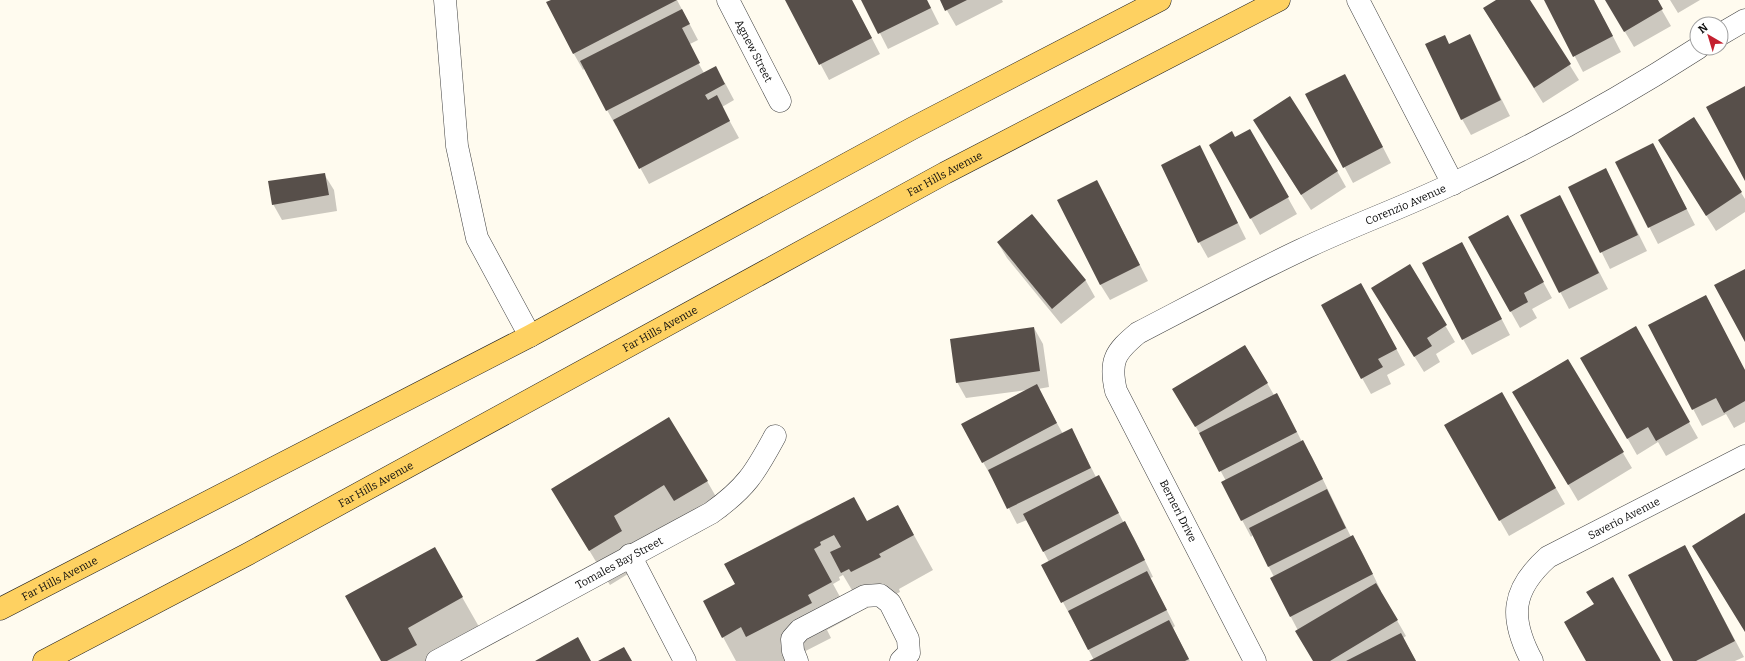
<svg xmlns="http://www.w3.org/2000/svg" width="1745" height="661" font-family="Bitter,serif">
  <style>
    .shadow { fill: #0003 }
    .building { fill: #574f4a }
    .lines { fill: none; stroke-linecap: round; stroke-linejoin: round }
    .minor-casing { stroke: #414141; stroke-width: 23 }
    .major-casing { stroke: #1f1f1f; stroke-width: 23 }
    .minor { stroke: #fff; stroke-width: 22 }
    .major { stroke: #fed161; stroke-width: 22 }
    .labels { text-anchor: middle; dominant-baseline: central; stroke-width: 4; stroke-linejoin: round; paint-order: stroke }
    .street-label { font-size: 11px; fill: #0e0e0e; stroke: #fff }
  </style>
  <rect width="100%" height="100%" fill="#fffbef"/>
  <path class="shadow" d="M553 0H677L698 40 690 44 696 59 704 73 725 83 734 100 722 107 739 138 649 184 617 125 616 126 607 110 585 68 583 70 574 54 547 3Z
    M786 0H852L880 54 829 80Z
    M863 0H927L939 24 888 49Z
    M941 0H1002L1003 2 956 26Z
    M1498 0H1529L1579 80 1543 103 1484 9Z
    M1545 0H1594L1621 52 1583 72Z
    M1606 0H1656L1671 26 1634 47Z
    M1670 0H1700L1678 13Z
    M1469 35 1510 116 1471 135 1462 119 1444 36 1449 45Z
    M1354 91 1391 163 1353 183 1306 95Z
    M1694 118 1745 199V212L1716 231 1659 140Z
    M1250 130 1297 214 1260 235 1210 145 1235 138Z
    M1263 136 1337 171 1346 187 1311 210Z
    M1653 144 1695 225 1658 244 1616 163Z
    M1200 147 1246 239 1208 258 1199 242Z
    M1606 169 1647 251 1610 269 1569 187Z
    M324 174 334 190 337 211 282 220 273 204Z
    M1560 196 1608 289 1569 309 1521 216Z
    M1106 198 1148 281 1110 300 1100 284Z
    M1031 215 1086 281 1095 297 1061 324 1007 258 998 243Z
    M1516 233 1552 298 1532 309 1537 318 1520 328 1469 237Z
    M1462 243 1510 335 1472 355 1463 339Z
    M1409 265 1455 342 1436 354 1440 362 1424 372 1382 304Z
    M1370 300 1405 365 1387 375 1391 384 1371 394 1362 378Z
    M1649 325 1745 370V422L1734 428 1726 414 1702 426Z
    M1034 328 1043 344 1049 387 1038 389 1063 434 1072 430 1096 477 1107 492 1124 523 1134 538 1153 577 1150 578 1175 626 1173 628 1190 661H1093L1094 660 1043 565 1049 562 1027 520 1017 524 993 478H992L983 462 1027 390 966 398 957 382Z
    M1635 328 1698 438 1666 456 1658 442 1637 455 1582 359Z
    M1245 346 1274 395 1286 410 1302 442 1312 457 1351 537 1353 536 1362 552 1381 591H1380L1406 636 1403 638 1416 661H1314L1271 579 1274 577 1253 535 1251 537 1222 482 1226 481 1205 442 1173 389Z
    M1502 394 1565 504 1509 536 1446 426Z
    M1523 408 1623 453 1632 468 1578 501Z
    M707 481 727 516 695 535 685 519 633 551 641 566 610 585 553 490Z
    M898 506 933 570 899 589 900 592 872 606 862 607 843 575 839 577 840 580 833 584 851 617 827 630 831 638 786 661H736L723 637 736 585 725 564 808 520 810 522H867Z
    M1685 546 1744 657 1735 661H1674Z
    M434 548 482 632 430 661H382Z"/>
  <path class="building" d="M551 0H677L573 54 546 2Z
    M785 0H852L872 38 819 65Z
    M861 0H927L931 8 878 34Z
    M940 0H967L945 11Z
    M1496 0H1530L1571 64 1534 88 1483 8Z
    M1544 0H1594L1613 36 1573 57Z
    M1605 0H1658L1663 9 1624 32Z
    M682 9 690 24 682 28 700 63 606 111 580 61Z
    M1470 34 1501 100 1461 120 1425 44 1445 35 1449 44Z
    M716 66 725 84 705 95 708 100 717 95 730 121 639 169 613 120Z
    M1345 74 1383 147 1343 168 1305 94Z
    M1745 86V181L1706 107Z
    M1290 96 1338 171 1301 195 1253 120Z
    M1694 117 1742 192 1706 216 1658 140Z
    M1250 129 1289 197 1250 219 1209 145 1232 131 1235 137Z
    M1653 143 1687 209 1648 228 1615 162Z
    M1200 145 1238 223 1198 243 1161 165Z
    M1606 168 1638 235 1600 253 1568 187Z
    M325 173 329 195 272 205 268 181Z
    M1097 180 1140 265 1100 285 1057 200Z
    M1560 195 1599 273 1559 293 1520 215Z
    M1032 214 1086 280 1052 309 997 242Z
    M1508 215 1544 282 1524 293 1528 302 1510 312 1468 237Z
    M1462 242 1502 319 1462 340 1422 263Z
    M1410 264 1447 325 1427 338 1432 346 1414 357 1371 288Z
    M1745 269V342L1714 285Z
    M1361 283 1397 349 1378 359 1383 367 1361 379 1321 305Z
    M1706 295 1745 370V401L1724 413 1716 398 1692 410 1648 325Z
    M1636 326 1690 422 1656 441 1648 427 1627 439 1580 358Z
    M1034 327 1040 371 956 383 950 339Z
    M1245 345 1268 383 1195 427 1172 389Z
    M1568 359 1624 452 1568 485 1512 392Z
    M1037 384 1057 423 982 463 961 424Z
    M1502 392 1556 488 1499 521 1444 425Z
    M1277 393 1297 432 1219 472 1199 433Z
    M669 417 708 481 674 501 664 485 614 516 622 531 589 551 551 489Z
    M1072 428 1091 468 1007 509 988 470Z
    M1303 440 1323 479 1241 521 1221 482Z
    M1099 475 1119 513 1043 552 1023 514Z
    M1327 489 1346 528 1268 567 1249 528Z
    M854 497 867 521 898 505 914 535 879 554 881 557 851 572 849 569 841 573 830 552 841 547 834 535 820 542 821 545 814 549 832 582 808 595 812 603 746 637 741 627 722 638 703 601 735 584 724 564Z
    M1745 513V632L1692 546Z
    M1125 521 1145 560 1061 603 1041 565Z
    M1353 535 1373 574 1290 617 1270 578Z
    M1685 545 1735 641 1696 661H1673L1628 575Z
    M435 547 463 597 408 628 417 645 387 661H381L345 596Z
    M1147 571 1167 610 1088 650 1068 611Z
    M1613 577 1661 661H1586L1564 622 1594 604 1586 592Z
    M1376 583 1398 620 1330 661H1313L1295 631Z
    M1169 620 1189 659 1185 661H1089Z
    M1401 633 1416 661H1346Z
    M578 637 591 661H535Z
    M624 647 632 661H598Z"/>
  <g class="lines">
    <defs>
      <g id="minor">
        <path d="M445 0 457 146 477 238 530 336"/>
        <path id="s1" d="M728 0 780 101"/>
        <path d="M1358 0 1453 184"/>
        <path d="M1721 34 1745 20"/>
        <path d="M630 555 685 661"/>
        <path id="s2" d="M437 661 711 513C746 488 755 473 775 436"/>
        <path d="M797 661 793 651 792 639 800 630 865 596 880 595 890 603 908 639 909 653 901 661"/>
        <path id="s3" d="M1255 661 1116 391C1109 361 1115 352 1138 333 1192 305 1246 276 1301 250 1351 226 1402 208 1452 184 1537 144 1619 99 1698 48"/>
        <path id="s4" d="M1532 661C1509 618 1511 590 1548 557L1745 456"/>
      </g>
      <g id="major">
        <path id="s5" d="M0 609 530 336 913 128 1160 0"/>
        <path id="s6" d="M44 661 248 554 945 173 1279 0"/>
      </g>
    </defs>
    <use href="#minor" class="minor-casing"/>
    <use href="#major" class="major-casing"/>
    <use href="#minor" class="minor"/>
    <use href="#major" class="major"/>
  </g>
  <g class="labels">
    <g class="street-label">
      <text stroke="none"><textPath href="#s1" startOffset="57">Agnew Street</textPath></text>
      <text stroke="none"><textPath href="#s6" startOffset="1024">Far Hills Avenue</textPath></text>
      <text stroke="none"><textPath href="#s3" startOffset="668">Corenzio Avenue</textPath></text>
      <text stroke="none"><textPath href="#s6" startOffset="700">Far Hills Avenue</textPath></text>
      <text stroke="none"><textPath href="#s6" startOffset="376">Far Hills Avenue</textPath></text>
      <text transform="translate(1178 511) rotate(63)">Berneri Drive</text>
      <text stroke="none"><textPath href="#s4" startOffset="202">Saverio Avenue</textPath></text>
      <text stroke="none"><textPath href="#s2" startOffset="207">Tomales Bay Street</textPath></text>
      <text stroke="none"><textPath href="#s5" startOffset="67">Far Hills Avenue</textPath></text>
    </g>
  </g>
  <g transform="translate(1709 36) rotate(322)"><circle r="19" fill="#ffffff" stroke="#9f9f9f"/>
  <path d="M0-3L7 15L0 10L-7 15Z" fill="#c4202f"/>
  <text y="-6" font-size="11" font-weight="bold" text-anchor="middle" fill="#0e0e0e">N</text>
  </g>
</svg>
